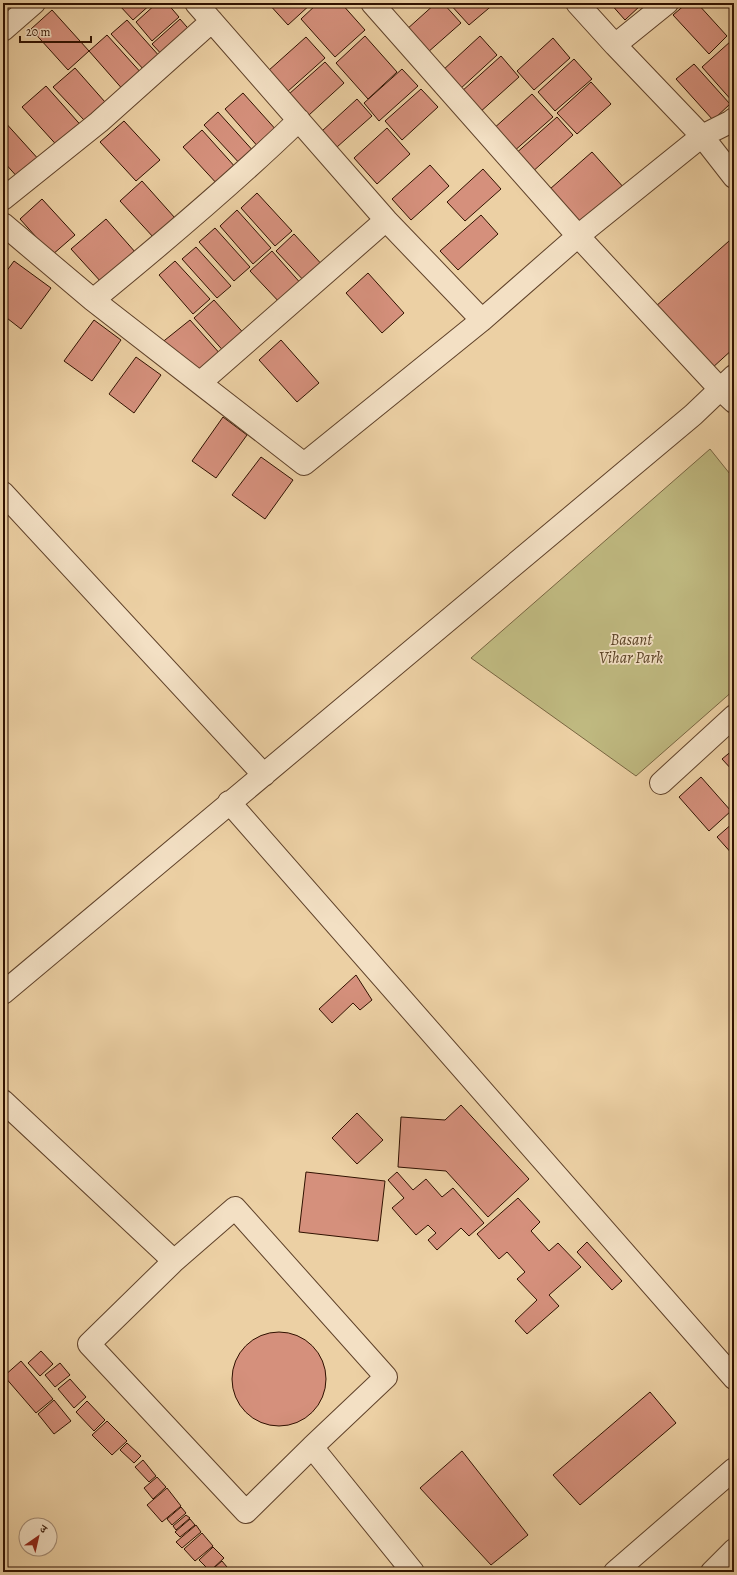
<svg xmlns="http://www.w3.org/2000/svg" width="737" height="1575" font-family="Alegreya,'Noto Serif Devanagari',serif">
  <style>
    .green { fill: #bfb980; stroke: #786540 }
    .building { fill: #d5907c; stroke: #301100 }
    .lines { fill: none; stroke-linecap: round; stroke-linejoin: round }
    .minor-casing { stroke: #5f4129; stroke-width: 24 }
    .minor { stroke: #f3e0c4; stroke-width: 22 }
    .labels { text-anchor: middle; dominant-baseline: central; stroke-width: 3.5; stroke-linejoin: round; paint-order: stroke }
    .park-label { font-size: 16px; font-style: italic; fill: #5b4326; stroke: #f3e0c4 }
  </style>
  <rect width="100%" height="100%" fill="#ecd0a4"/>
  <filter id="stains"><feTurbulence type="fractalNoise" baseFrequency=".005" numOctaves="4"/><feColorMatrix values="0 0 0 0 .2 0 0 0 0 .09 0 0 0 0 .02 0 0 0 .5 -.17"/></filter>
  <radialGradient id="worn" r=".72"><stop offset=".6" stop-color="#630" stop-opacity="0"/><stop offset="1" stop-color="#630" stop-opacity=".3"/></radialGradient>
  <path class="green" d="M710 449 734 479V690L636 776 471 658Z"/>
  <path class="building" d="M121 3H152L133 20 119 5Z
    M157 3H167L179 17 152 41 136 22Z
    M268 3H312L288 25Z
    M318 3H341L365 30 335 57 301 19Z
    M436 3H443L461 23 427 53 406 30Z
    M449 3H495L469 25Z
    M610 3H640L641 5 625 20Z
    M687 3H697L727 36 709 54 673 15Z
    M52 10 89 51 68 70 31 29Z
    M180 19 193 34 165 58 152 44Z
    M127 20 161 58 145 71 111 34Z
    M107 35 143 75 125 92 89 51Z
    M365 36 397 72 368 99 336 63Z
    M480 36 497 55 459 90 442 71Z
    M306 37 325 58 287 92 268 71Z
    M553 38 570 58 534 90 517 71Z
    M731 41 734 44 733 102 702 67Z
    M501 56 519 77 479 113 461 92Z
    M574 59 592 79 555 111 538 92Z
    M325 62 344 83 309 115 289 94Z
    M694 64 730 104 713 120 676 79Z
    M75 68 105 102 84 120 53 87Z
    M402 69 418 86 379 121 364 103Z
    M591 82 611 104 577 134 557 113Z
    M46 86 85 130 62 151 22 107Z
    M421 89 438 107 402 140 385 121Z
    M243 93 278 132 260 149 225 109Z
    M532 94 553 117 513 152 492 130Z
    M357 99 372 116 337 147 322 131Z
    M218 112 256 154 242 166 204 125Z
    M557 117 573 135 530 174 514 155Z
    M3 120 41 162 20 180 3 161Z
    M124 121 160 160 136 181 100 142Z
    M387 128 410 154 377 184 354 158Z
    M202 130 237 169 219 186 183 147Z
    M592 152 625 189 584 226 550 189Z
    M430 165 449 186 411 220 392 199Z
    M483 169 501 189 465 221 447 202Z
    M142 181 175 218 154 238 120 201Z
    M257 193 292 231 275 246 241 208Z
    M42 199 75 235 52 255 20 219Z
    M237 210 271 248 253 264 220 226Z
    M481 215 498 234 458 270 440 251Z
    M106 219 136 253 102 283 71 249Z
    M215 228 250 267 234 281 199 242Z
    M294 234 325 268 307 284 276 251Z
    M729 241 734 247V348L711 369 655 307Z
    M196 247 231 286 217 298 182 259Z
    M272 251 303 286 282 305 250 271Z
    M14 261 51 288 21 329 3 315V276Z
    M175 261 210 299 193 314 159 275Z
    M368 273 404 313 382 333 346 293Z
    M214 300 247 337 227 355 194 318Z
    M94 320 121 340 92 381 64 361Z
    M190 320 222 356 204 373 160 344Z
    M281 340 319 383 297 402 259 360Z
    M136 357 161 375 134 413 109 394Z
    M223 417 247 435 216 478 192 461Z
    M261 457 293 480 265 519 232 495Z
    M734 749V772L722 759Z
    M701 777 731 811 709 831 679 797Z
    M734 822V856L717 837Z
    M356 975 372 1000 360 1010 353 1003 332 1023 319 1009Z
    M461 1105 529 1179 488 1217 446 1171 398 1167 401 1117 445 1120Z
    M357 1113 383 1140 357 1164 332 1138Z
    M306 1172 385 1181 378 1241 299 1232Z
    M397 1172 413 1190 426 1179 442 1197 453 1188 484 1223 469 1236 461 1228 437 1250 428 1240 436 1233 428 1225 416 1235 392 1208 404 1198 388 1180Z
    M518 1198 540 1222 531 1231 549 1251 558 1243 581 1267 549 1295 559 1306 527 1334 515 1321 537 1300 517 1279 525 1272 507 1252 499 1259 477 1234Z
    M587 1242 622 1281 612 1290 577 1252Z
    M232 1379a47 47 0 1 1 94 0a47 47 0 1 1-94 0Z
    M41 1351 53 1364 40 1376 28 1363Z
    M21 1361 53 1399 36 1413 4 1376Z
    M60 1363 70 1375 55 1387 45 1375Z
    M70 1379 86 1397 74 1408 58 1389Z
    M650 1392 676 1423 580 1505 553 1475Z
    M54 1400 71 1421 54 1434 38 1414Z
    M87 1401 105 1420 94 1431 76 1412Z
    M107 1421 127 1441 112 1455 92 1435Z
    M127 1443 141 1456 134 1463 120 1450Z
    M462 1451 528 1535 491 1565 420 1488Z
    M143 1460 156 1476 149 1482 135 1467Z
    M157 1477 166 1487 153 1499 144 1488Z
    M167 1488 181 1506 162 1522 147 1505Z
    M181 1507 186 1513 172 1525 167 1519Z
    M186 1515 190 1518 176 1530 173 1526Z
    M190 1519 195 1525 180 1537 175 1532Z
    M196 1525 201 1532 182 1548 176 1542Z
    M202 1533 213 1546 195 1561 184 1549Z
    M213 1547 224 1558 210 1571 199 1560Z
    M222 1561 227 1567 221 1572H209Z"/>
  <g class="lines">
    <defs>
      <path id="minor" d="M196 3 386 220 482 320
        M372 3 578 236 720 389 734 402
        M577 3 615 45 702 136 734 177
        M3 30 34 3
        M615 45 667 3
        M3 199 99 122 212 21
        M3 224 93 300 304 464 482 320 578 236 702 136 730 122 734 119
        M93 300C164 242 233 184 299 120
        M201 382 386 220
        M3 493 264 775
        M661 783 734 716
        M229 802 734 1378
        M3 993 693 415 734 376
        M3 1101 174 1261 235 1208 386 1377 312 1447 413 1572
        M174 1261 89 1344 246 1512 312 1447
        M615 1572 734 1469
        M712 1572 734 1550"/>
    </defs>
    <use href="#minor" class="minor-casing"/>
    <use href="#minor" class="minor"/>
  </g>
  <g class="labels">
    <g class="park-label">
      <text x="631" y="640">Basant<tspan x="631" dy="18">Vihar Park</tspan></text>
    </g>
  </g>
  <rect width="737" height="1575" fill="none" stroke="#ecd0a4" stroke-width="16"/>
  <rect x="4" y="4" width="729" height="1567" fill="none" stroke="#301100" stroke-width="2"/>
  <rect x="8" y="8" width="721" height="1559" fill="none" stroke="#301100"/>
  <g transform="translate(38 1537) rotate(34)"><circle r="19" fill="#f3e0c4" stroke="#a58d76"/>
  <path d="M0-3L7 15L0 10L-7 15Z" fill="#8f2418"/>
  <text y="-6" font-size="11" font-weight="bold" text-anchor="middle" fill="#301100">उ</text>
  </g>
  <path d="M20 36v6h71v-6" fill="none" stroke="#301100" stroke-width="2"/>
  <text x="26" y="36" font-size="12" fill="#301100" stroke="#f3e0c4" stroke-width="3" paint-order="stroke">20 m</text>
  <rect width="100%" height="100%" filter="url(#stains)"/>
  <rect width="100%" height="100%" fill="url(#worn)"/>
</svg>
